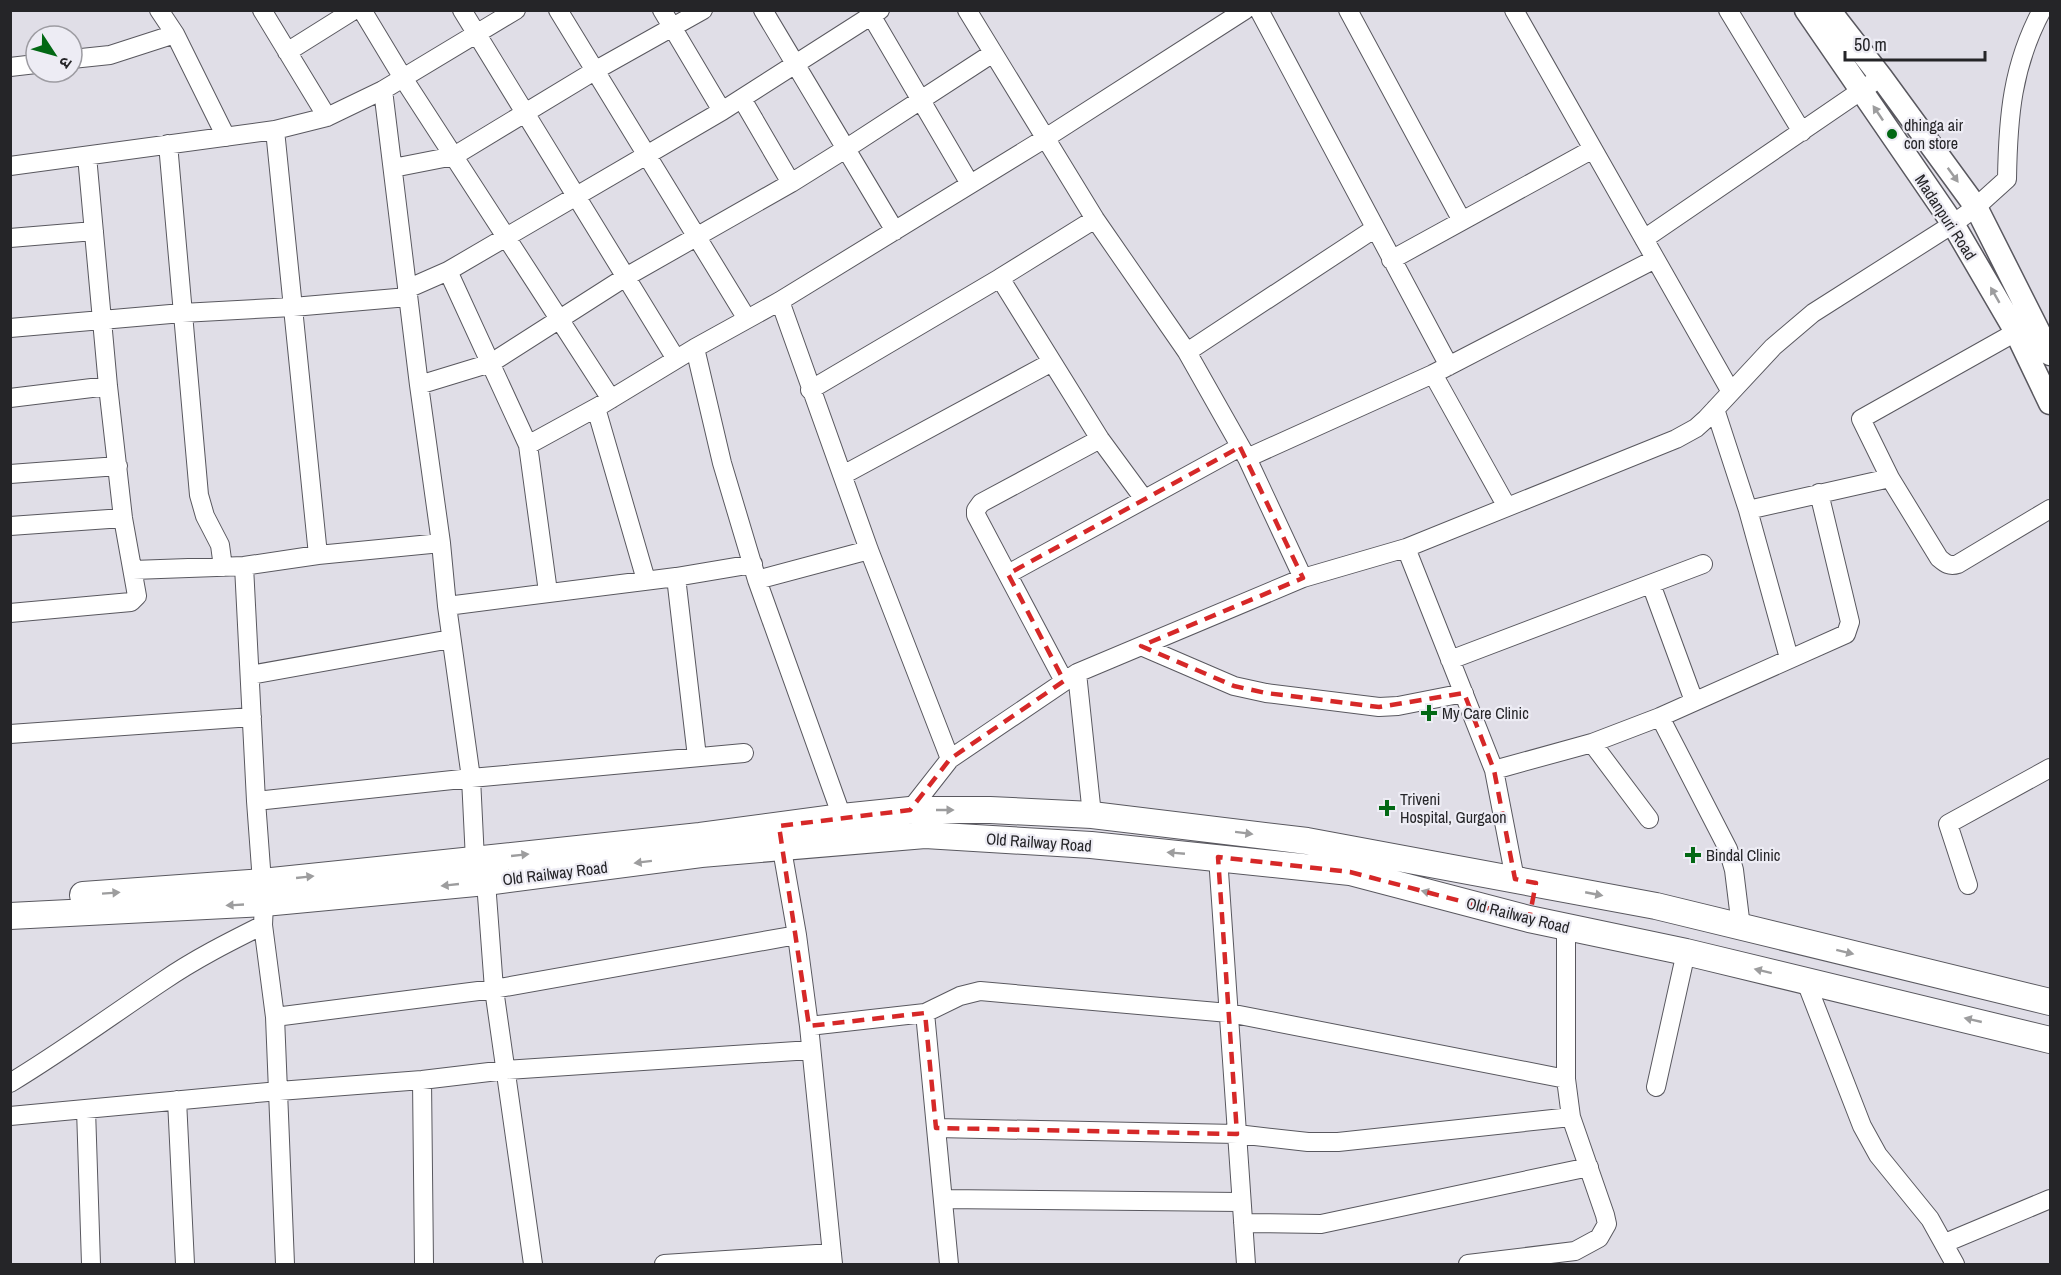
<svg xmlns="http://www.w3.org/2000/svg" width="2061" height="1275" font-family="'Archivo Narrow','Noto Sans Devanagari',sans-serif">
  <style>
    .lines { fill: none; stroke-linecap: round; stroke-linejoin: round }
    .minor-casing { stroke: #59585f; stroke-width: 20 }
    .tertiary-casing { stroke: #59585f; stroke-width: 25 }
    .secondary-casing { stroke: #59585f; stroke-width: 28 }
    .minor { stroke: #fff; stroke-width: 18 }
    .tertiary { stroke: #fff; stroke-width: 22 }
    .secondary { stroke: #fff; stroke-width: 26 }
    .oneway { fill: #9d9d9e }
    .marked { fill: none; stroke: #d62828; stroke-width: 4.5; stroke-dasharray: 12 8; stroke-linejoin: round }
    .poi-dot { fill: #026814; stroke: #edecf4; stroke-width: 2 }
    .labels { text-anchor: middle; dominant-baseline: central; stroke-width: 4.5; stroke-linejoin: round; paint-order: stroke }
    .poi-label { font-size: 16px; fill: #252528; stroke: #edecf4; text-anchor: start }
    .street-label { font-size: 16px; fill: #252528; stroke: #edecf4 }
  </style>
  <rect width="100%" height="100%" fill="#e0dee7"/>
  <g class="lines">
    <defs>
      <path id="minor" d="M159 10 175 34 226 137
        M262 10 327 117
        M362 10 403 78 611 399
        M462 10 676 359
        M558 10 747 319
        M662 10 722 111
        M763 10 895 231
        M868 10 970 184
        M967 10 1095 219 1187 352 1247 458 1303 578
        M1259 10 1449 366
        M1348 10 1462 221
        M1514 10 1731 392
        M1728 10 1802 132
        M287 52 354 10
        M72 59 110 55 175 34
        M10 67 36 64
        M383 90 419 385 441 543 447 606 471 778 475 860
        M742 99 791 183
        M275 130 318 555
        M168 144 199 495 205 516 220 545 223 567
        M10 166 275 130 327 117 383 90 516 10
        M393 168 454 156 596 70 703 10
        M10 238 94 231
        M1644 239 1881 77
        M1391 260 1593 149
        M448 271 528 445 548 592
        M1000 278 1100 439 1144 499
        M407 289 448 271 722 111 880 10
        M780 301 869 550 950 759
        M10 328 182 313 293 307 408 297
        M2016 332 1861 419 1890 478 1939 558C1945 563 1949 567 1958 564L2050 509
        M695 348 722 463 757 580 842 817
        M1187 352 1374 229
        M1433 374 1507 507
        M419 385 491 363 624 278 791 183 847 148 993 53
        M810 390 1000 278 1095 219
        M10 398 108 386
        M596 408 646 580
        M1715 409 1748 510 1789 658
        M528 445 601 405 695 348 780 301 1044 139 1245 10
        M1247 458 1433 374 1655 259
        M10 474 118 466
        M843 475 1052 362
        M1748 510 1890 478
        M10 526 123 518
        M1406 548 1494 770 1515 879
        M244 566 256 801 262 882
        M133 570 244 566 318 555 441 543
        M1008 574 1240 447
        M676 577 697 757
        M757 580 869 550
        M1651 584 1694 701
        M447 606 676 577 753 564
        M10 613 131 602 137 596 123 518 108 386 87 156
        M1141 646 1234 686 1266 693 1379 707 1398 706 1464 693
        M1450 660 1703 564
        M1077 673 1092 815
        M250 675 451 639
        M1064 681 976 515V510L981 503 1100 439
        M1660 717 1728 849 1734 870 1741 927
        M10 734 252 717
        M1592 743 1649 819
        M1494 770 1592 743 1660 717 1846 634 1850 622 1819 493
        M256 801 471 778 744 753
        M910 810 950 759 1077 673 1303 578 1406 548 1676 439 1696 428 1706 419 1773 347 1813 313 1953 224 1976 207 2007 179C2008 117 2012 66 2042 10
        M780 838 797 935 809 1026 833 1264
        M1218 857 1246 1264
        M486 882 494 989 533 1264
        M1968 885 1948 824 2050 768
        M264 903 263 925 275 1017 285 1264
        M1806 982 1862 1126 1878 1155 1930 1219 1955 1264
        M925 1013 949 1264
        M275 1017 494 989 797 935
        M809 1026 925 1013 960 996 980 991 1229 1013 1566 1079
        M422 1080 424 1264
        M10 1083C63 1051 112 1015 163 981 195 959 229 942 263 925
        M1656 1087 1686 952
        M177 1100 185 1264
        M86 1109 91 1264
        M10 1116 279 1091 422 1080 506 1070 811 1050
        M936 1128 1237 1134 1308 1142H1338L1571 1117
        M943 1199 1240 1202
        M1243 1223 1321 1224 1589 1167
        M1945 1243 2050 1199
        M664 1264 832 1253
        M1468 1264 1575 1251 1599 1238 1607 1224 1605 1215 1571 1117 1566 1079V927"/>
      <path id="tertiary" d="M1806 10 1953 224 2016 332 2050 403
        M1829 10 1881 77 1976 207 2050 354"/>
      <path id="secondary" d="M83 895 262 882 378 870 700 836 842 817 910 810H990L1092 815 1307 841 1656 906 2050 1002
        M10 916 264 903 486 882 701 854 925 835 1091 845 1350 872 1529 919 1686 952 2050 1040"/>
    </defs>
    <use href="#minor" class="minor-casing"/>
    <use href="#tertiary" class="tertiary-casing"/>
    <use href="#secondary" class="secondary-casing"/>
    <use href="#minor" class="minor"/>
    <use href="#tertiary" class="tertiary"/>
    <use href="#secondary" class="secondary"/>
  </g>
  <defs><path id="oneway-solid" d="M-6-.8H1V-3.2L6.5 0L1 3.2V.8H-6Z" transform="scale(1.5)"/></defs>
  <g class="oneway">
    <use href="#oneway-solid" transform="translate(1878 113) rotate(-124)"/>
    <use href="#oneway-solid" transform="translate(1953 175) rotate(54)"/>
    <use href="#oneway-solid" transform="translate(1995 295) rotate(-120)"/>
    <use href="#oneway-solid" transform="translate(945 810)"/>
    <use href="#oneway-solid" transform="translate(1244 833) rotate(7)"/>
    <use href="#oneway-solid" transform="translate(1176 853) rotate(-175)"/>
    <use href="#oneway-solid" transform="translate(520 855) rotate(-6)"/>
    <use href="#oneway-solid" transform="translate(643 862) rotate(173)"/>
    <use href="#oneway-solid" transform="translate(305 877) rotate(-6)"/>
    <use href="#oneway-solid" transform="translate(450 885) rotate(174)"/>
    <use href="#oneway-solid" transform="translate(111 893) rotate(-4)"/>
    <use href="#oneway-solid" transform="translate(1430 893) rotate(-165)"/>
    <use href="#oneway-solid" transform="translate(1594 894) rotate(11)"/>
    <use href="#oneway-solid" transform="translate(235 905) rotate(177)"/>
    <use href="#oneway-solid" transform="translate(1845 952) rotate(14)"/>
    <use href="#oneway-solid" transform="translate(1763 971) rotate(-166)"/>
    <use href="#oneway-solid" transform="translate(1973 1020) rotate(-167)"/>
  </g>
  <path class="marked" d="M1240 447 1303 578 1141 646 1234 686 1266 693 1379 707 1464 693 1494 770 1515 879 1536 883 1529 919 1350 872 1218 857 1237 1134 936 1128 925 1013 809 1026 779 826 910 810 950 759 1064 681 1008 574Z"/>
  <g class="poi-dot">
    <circle cx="1892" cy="134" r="6"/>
    <path d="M1426 704h6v6h6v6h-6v6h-6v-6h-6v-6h6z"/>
    <path d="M1384 799h6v6h6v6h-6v6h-6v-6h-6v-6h6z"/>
    <path d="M1690 846h6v6h6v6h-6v6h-6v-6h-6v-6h6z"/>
  </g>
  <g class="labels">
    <g class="poi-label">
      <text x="1904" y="125">dhinga air<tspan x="1904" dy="18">con store</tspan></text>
      <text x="1442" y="713">My Care Clinic</text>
      <text x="1400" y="799">Triveni<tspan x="1400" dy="18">Hospital, Gurgaon</tspan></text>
      <text x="1706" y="855">Bindal Clinic</text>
    </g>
    <g class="street-label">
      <text transform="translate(1946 217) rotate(57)">Madanpuri Road</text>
      <text transform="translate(1039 842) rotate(4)">Old Railway Road</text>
      <text transform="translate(555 873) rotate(-7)">Old Railway Road</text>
      <text transform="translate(1518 915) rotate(14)">Old Railway Road</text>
    </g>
  </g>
  <rect width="2061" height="1275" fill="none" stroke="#252528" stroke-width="24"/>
  <g transform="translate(54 54) rotate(126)"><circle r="28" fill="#edecf4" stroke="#9d9ca2" stroke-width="1.5"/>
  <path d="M0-4.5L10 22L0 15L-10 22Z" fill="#026814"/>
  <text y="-9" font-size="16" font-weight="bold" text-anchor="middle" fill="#252528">उ</text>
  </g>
  <path d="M1845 51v9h140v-9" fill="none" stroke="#252528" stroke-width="3"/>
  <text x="1854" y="51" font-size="18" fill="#252528" stroke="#edecf4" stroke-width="4.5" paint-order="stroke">50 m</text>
</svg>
